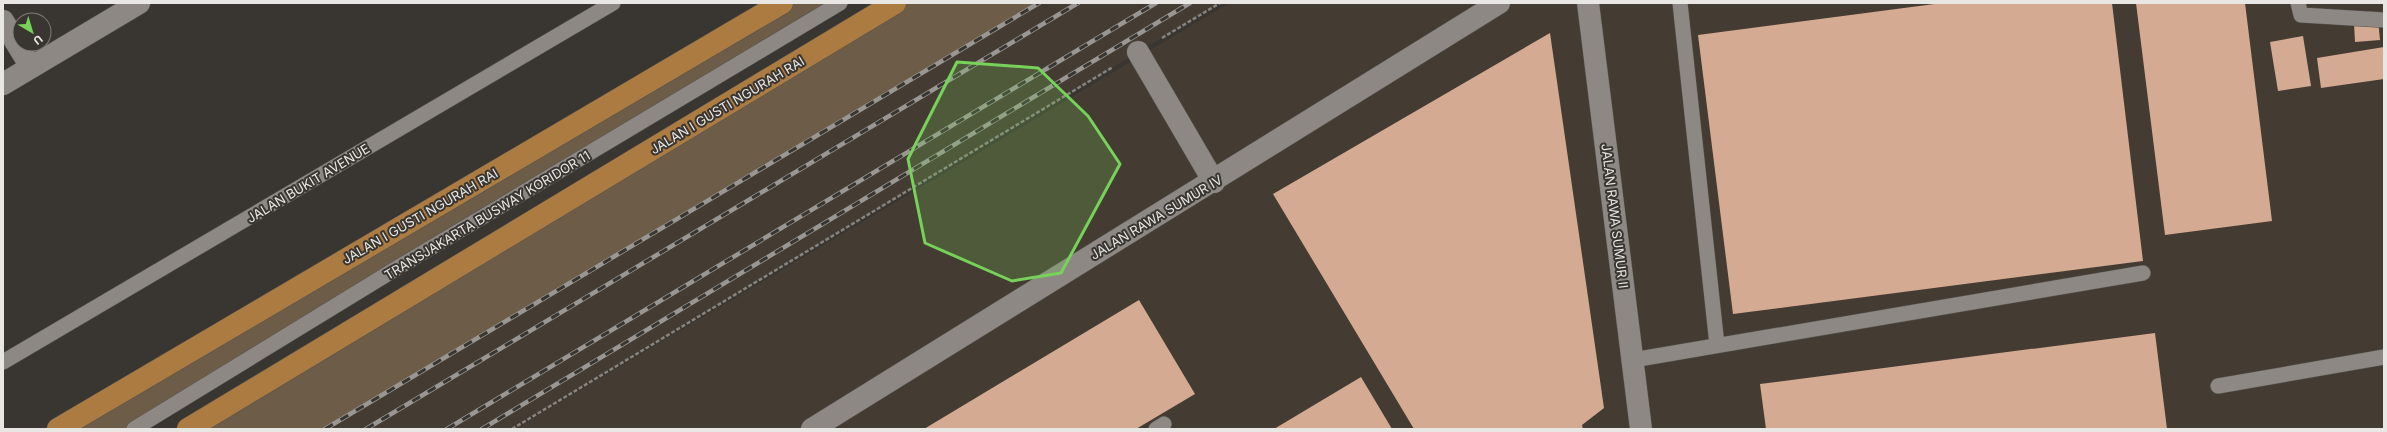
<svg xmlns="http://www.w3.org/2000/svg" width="2387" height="432" font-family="Inter,sans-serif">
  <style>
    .built { fill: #443c32 }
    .green { fill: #6d5c48 }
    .building { fill: #d5aa93 }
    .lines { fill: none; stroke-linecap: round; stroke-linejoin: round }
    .lane-casing { stroke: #54524d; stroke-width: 16 }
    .street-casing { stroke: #54524d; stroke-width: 23 }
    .primary-casing { stroke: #54524d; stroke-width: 23 }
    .path { stroke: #87837f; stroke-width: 2.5; stroke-dasharray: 4 2; stroke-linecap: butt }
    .lane { stroke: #8d8883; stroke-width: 15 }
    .street { stroke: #8d8883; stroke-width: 22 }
    .primary { stroke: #ac7b42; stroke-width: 22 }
    .rail-casing { stroke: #999693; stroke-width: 4.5 }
    .rail { stroke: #393530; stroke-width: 3; stroke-dasharray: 9; stroke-linecap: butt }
    .marked { fill: #77d259; fill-opacity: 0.2; stroke: #77d259; stroke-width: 3; stroke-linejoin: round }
    .labels { text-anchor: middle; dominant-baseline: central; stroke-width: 4; stroke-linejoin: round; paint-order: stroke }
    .street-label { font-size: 13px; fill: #e9e7e4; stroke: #393530 }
  </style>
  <rect width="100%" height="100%" fill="#393530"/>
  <path class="built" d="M1041 3H1220L512 429H325Z
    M1229 3H2384V429H515Z"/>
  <path class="green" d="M783 3H841L136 429H62Z
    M895 3H1039L325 429H188Z"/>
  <path class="building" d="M1942 3H2112L2143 261 1733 314 1698 35Z
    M2136 3H2245L2272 221 2165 235Z
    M2378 20 2380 40 2355 42 2354 23Z
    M1550 33 1604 408 1582 425 1583 429H1414L1273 194Z
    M2303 36 2311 86 2278 91 2270 42Z
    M2384 47V79L2321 88 2317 58Z
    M1139 300 1195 394 1136 429H924Z
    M2155 333 2167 429H1766L1760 384Z
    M1361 377 1392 429H1274Z"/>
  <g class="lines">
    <defs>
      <path id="lane" d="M1680 3 1717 345
        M2298 3 2301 15 2384 20
        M1633 360 2143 273
        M3 362 613 3
        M2218 386 2384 357
        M134 429 402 265 840 3
        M1156 429 1164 424"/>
      <path id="street" d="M1588 3 1641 429
        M3 21 31 67
        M1138 52 1214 182
        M3 84 139 3
        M812 429 1499 3"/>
      <path id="primary" d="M58 429 782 3
        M188 429 895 3"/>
    </defs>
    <use href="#lane" class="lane-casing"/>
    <use href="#street" class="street-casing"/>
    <use href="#primary" class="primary-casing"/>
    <path class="path" d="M1162 38 1220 3
      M512 429 1113 67"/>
    <use href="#lane" class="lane"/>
    <use href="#street" class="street"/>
    <use href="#primary" class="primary"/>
    <defs>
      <path id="rail" d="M325 429 1039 3
        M366 429 1078 3
        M447 429 1156 3
        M482 429 1190 3"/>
    </defs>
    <use href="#rail" class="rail-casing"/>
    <use href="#rail" class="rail"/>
  </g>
  <path class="marked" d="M957 62 1038 68 1088 116 1120 164 1061 273 1012 281 925 243 908 159Z"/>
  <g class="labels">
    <g class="street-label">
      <text transform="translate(727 105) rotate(-31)">JALAN I GUSTI NGURAH RAI</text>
      <text transform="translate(308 183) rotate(-31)">JALAN BUKIT AVENUE</text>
      <text transform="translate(487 215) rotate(-31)">TRANSJAKARTA BUSWAY KORIDOR 11</text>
      <text transform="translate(420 216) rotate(-30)">JALAN I GUSTI NGURAH RAI</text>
      <text transform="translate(1615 216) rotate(83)">JALAN RAWA SUMUR II</text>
      <text transform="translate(1156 217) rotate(-31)">JALAN RAWA SUMUR IV</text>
    </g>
  </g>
  <rect width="2387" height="432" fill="none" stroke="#e9e7e4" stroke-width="8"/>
  <g transform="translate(32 32) rotate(142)"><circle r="19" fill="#393530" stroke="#7f7c78"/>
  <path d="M0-3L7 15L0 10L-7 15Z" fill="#77d259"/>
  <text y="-6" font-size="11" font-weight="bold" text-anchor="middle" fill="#e9e7e4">U</text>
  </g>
</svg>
